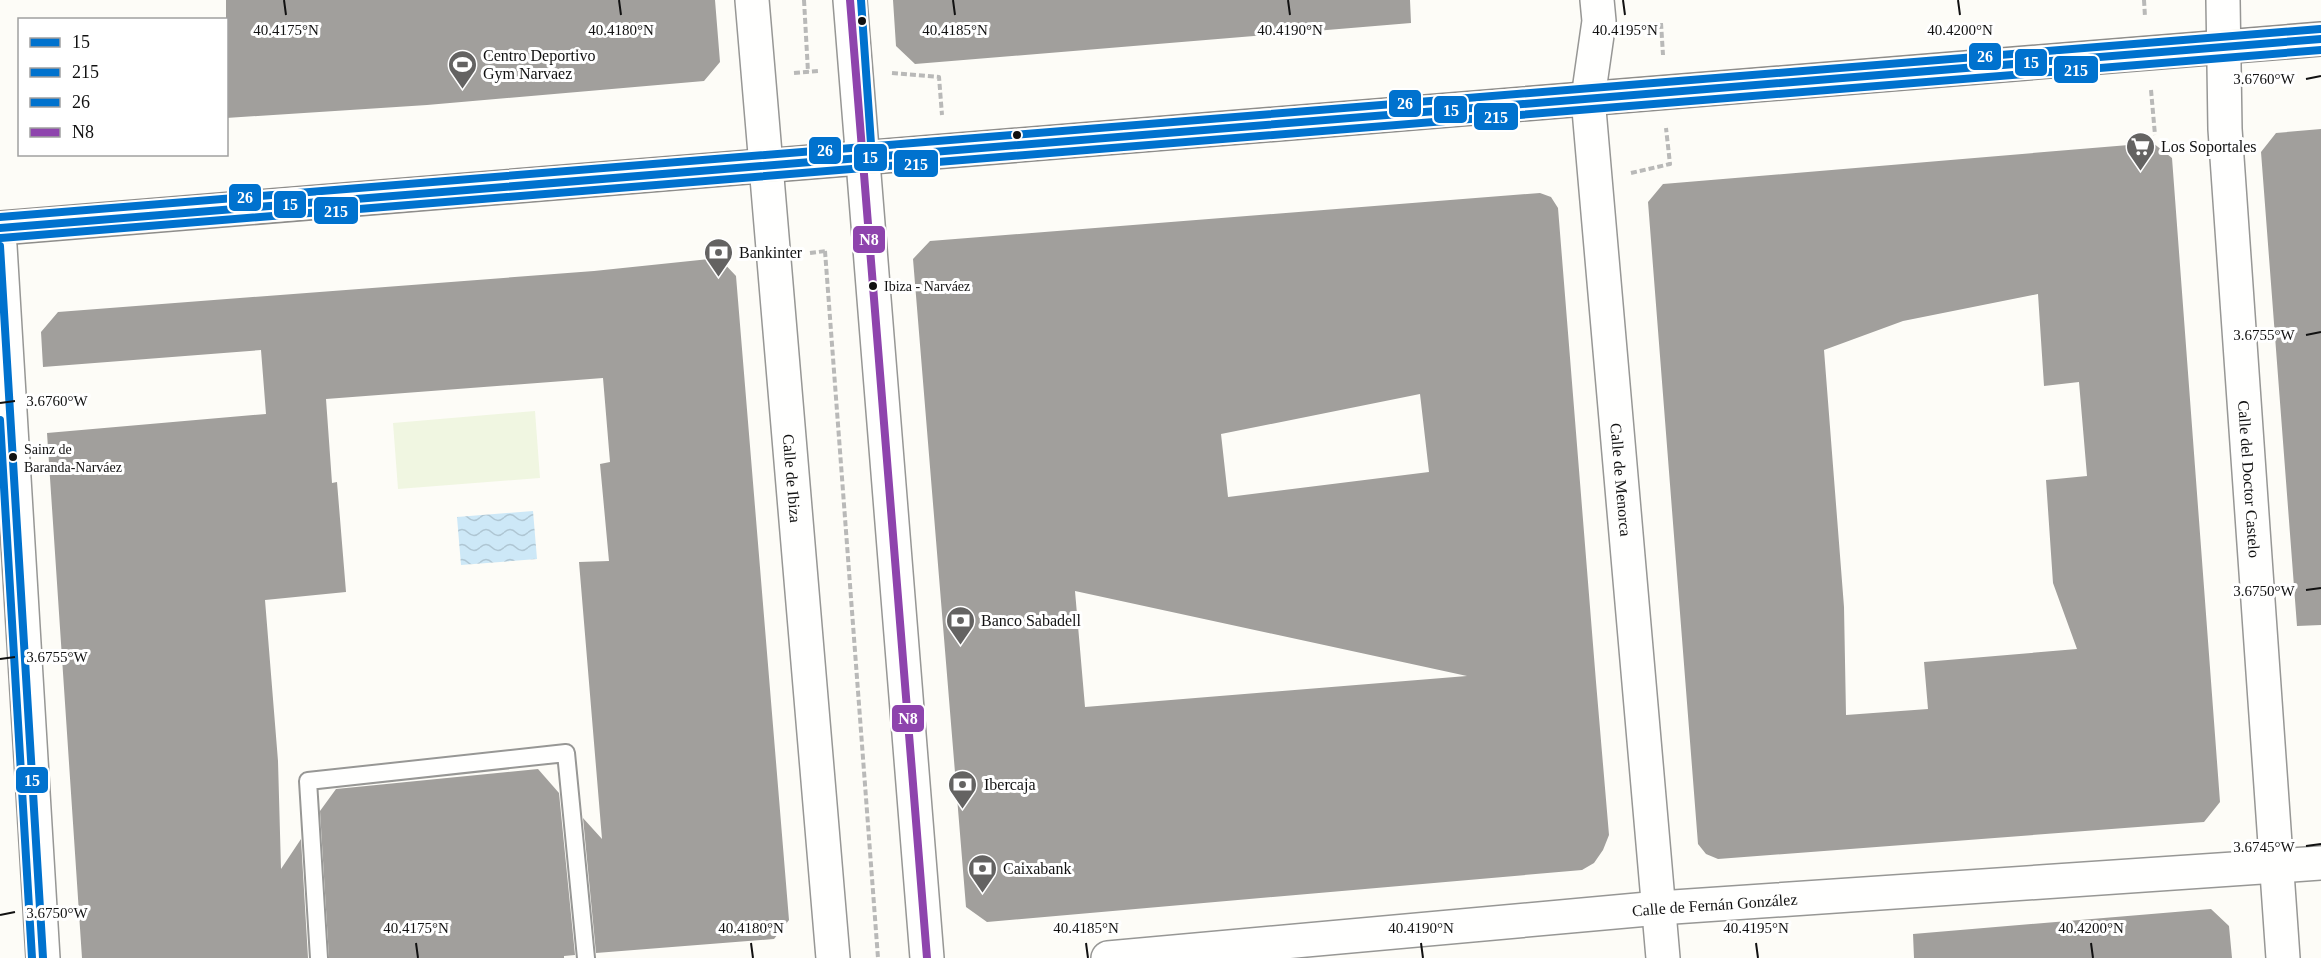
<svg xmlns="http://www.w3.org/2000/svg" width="2321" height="958" font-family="'Times New Roman',serif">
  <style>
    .pitch { fill: #f0f6e1 }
    .water { fill: url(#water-waves) }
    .building { fill: #a19f9c; fill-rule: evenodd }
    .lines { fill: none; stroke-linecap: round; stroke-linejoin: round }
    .lane-casing { stroke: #979795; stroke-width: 20 }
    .street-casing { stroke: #979795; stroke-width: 36 }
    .secondary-casing { stroke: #8e8d8b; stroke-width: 36 }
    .path { stroke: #b9b9b8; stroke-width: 4; stroke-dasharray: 6 3; stroke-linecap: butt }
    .lane { stroke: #fffffe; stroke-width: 16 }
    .street { stroke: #fffffe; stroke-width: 33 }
    .secondary { stroke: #f6f4eb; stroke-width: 33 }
    .bus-1-casing { stroke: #fff; stroke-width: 12 }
    .bus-2-casing { stroke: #fff; stroke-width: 12 }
    .bus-3-casing { stroke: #fff; stroke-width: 12 }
    .bus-4-casing { stroke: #fff; stroke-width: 12 }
    .bus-1 { stroke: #0072ce; stroke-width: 8 }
    .bus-2 { stroke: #0072ce; stroke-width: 8 }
    .bus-3 { stroke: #0072ce; stroke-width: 8 }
    .bus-4 { stroke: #8e44ad; stroke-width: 8 }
    .ticks { fill: none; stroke: #111; stroke-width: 2 }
    .bus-dot { fill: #111; stroke: #fff; stroke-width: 2 }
    .labels { text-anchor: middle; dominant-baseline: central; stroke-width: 6; stroke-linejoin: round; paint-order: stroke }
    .bus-label { font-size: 14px; fill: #111; stroke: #fff; text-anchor: start }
    .poi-label { font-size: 16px; fill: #111; stroke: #fff; text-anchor: start }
    .street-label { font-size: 16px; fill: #111; stroke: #fff }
    .ticks-label { font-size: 15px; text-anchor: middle; fill: #111; stroke: #fff; stroke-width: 6; stroke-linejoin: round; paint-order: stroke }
    .line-badge { stroke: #fff; stroke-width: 2 }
    .badge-label { font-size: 16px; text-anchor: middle; font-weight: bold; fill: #fff }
  </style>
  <defs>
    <pattern id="water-waves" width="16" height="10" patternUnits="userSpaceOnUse" patternTransform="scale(1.5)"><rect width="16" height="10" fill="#cde8f7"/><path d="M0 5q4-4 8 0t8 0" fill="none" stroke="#afc6d3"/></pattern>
  </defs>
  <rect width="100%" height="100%" fill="#fdfcf7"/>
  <path class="pitch" d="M535 411 540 478 398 489 393 423Z"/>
  <path class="water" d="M533 511 537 559 461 565 457 517Z"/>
  <path class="building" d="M226 0H715L720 62 704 81 427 105 226 118Z
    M893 0H1410L1411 23 915 64 896 46Z
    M2321 129V625L2297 626 2261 152 2276 133Z
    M2153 143 2172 158 2220 802 2204 822 1718 859 1706 854 1698 844 1648 202 1663 184ZM2038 294 2044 386 2079 382 2087 476 2046 480 2053 583 2077 649 1924 662 1928 709 1846 715 1844 607 1824 350 1903 321Z
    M1540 193 1551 197 1558 208 1596 682 1609 835 1603 850 1594 863 1582 870 987 922 966 907 913 259 930 241ZM1420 394 1429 472 1228 497 1221 434ZM1075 591 1467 676 1085 707Z
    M719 258 736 276 789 920 774 939 596 953 583 818 602 839 579 562 609 561 600 464 610 462 603 378 326 399 332 483 337 482 346 592 265 600 278 761 281 869 301 839 308 958H82L47 433 266 414 261 350 43 367 41 332 58 312 594 271Z
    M538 769 559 793 575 955 564 956V958H329L320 811 336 789Z
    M2211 909 2229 926 2232 958H1914L1913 934Z"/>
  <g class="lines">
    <defs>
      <path id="lane" d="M319 958 308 781 566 753 586 958"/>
      <g id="street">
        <path id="s1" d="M752 0 833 958"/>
        <path d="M850 0 927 958"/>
        <path id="s2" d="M1597 0 1599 21 1588 98 1663 958"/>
        <path id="s3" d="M2223 0 2225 129 2283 958"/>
        <path d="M0 246 43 958"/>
        <path id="s4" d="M1108 958 1659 908 2321 863"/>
      </g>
      <path id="secondary" d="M0 228 2321 39"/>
    </defs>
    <use href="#lane" class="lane-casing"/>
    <use href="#street" class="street-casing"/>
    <use href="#secondary" class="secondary-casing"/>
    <path class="path" d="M804 0 808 72
      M2144 0 2145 17
      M1661 23 1663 55
      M794 73 819 71
      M892 73 939 77 942 115
      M2151 90 2155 135
      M1631 173 1670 164 1666 128
      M825 251 878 958
      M810 253 826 251"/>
    <use href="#lane" class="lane"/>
    <use href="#street" class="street"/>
    <use href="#secondary" class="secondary"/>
    <defs>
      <path id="bus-1" d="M0 228 2321 39
        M0 246 43 958"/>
      <path id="bus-2" d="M1 238 2321 50
        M0 420 32 958"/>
      <path id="bus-3" d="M861 0 872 158
        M0 217 2320 29"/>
      <path id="bus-4" d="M850 0 927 958"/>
    </defs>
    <use href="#bus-1" class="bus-1-casing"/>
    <use href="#bus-2" class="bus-2-casing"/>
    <use href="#bus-3" class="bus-3-casing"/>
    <use href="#bus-4" class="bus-4-casing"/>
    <use href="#bus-1" class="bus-1"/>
    <use href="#bus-2" class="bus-2"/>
    <use href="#bus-3" class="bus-3"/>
    <use href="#bus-4" class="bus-4"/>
  </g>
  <path class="ticks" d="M284 0 286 15M619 0 621 15M953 0 955 15M1288 0 1290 15M1623 0 1625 15M1958 0 1960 15M2306 79 2321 76M2306 335 2321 332M0 403 15 401M2306 590 2321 588M0 659 15 657M2306 846 2321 844M0 915 15 912M416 943 418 958M751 943 753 958M1086 943 1088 958M1421 943 1423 958M1756 943 1758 958M2091 943 2093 958"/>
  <defs>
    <symbol id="stadium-pin" viewBox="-11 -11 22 30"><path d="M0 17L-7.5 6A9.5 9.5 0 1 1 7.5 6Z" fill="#646362" stroke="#fff"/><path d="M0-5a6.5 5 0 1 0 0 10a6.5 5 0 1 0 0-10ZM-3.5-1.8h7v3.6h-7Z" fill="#fff"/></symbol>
    <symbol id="supermarket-pin" viewBox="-11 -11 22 30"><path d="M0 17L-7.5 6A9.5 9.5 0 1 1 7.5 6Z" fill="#646362" stroke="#fff"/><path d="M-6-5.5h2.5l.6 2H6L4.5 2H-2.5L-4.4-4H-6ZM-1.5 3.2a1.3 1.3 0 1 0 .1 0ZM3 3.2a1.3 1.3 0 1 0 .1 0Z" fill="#fff"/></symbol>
    <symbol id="bank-pin" viewBox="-11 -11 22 30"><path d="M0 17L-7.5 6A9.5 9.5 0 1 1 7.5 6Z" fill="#646362" stroke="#fff"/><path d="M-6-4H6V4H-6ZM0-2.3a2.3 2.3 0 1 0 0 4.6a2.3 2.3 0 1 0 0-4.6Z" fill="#fff"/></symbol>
  </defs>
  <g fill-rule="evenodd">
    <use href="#stadium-pin" x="446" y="48" width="33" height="45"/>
    <use href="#supermarket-pin" x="2124" y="130" width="33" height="45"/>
    <use href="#bank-pin" x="702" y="236" width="33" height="45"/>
    <use href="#bank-pin" x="944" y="604" width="33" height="45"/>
    <use href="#bank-pin" x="946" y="768" width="33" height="45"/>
    <use href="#bank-pin" x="966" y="852" width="33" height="45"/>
  </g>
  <g class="bus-dot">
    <circle cx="862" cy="21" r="5"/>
    <circle cx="1017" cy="135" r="5"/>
    <circle cx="873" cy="286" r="5"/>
    <circle cx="13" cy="457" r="5"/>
  </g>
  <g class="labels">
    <g class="bus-label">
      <text x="884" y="286">Ibiza - Narváez</text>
      <text x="24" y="449">Sainz de<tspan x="24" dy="18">Baranda-Narváez</tspan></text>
    </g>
    <g class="poi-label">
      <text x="483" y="55">Centro Deportivo<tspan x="483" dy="18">Gym Narvaez</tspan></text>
      <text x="2161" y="146">Los Soportales</text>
      <text x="739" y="252">Bankinter</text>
      <text x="981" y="620">Banco Sabadell</text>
      <text x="984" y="784">Ibercaja</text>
      <text x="1003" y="868">Caixabank</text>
    </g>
    <g class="street-label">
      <text stroke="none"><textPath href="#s1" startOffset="480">Calle de Ibiza</textPath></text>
      <text stroke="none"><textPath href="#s2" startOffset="482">Calle de Menorca</textPath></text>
      <text stroke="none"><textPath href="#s3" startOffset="480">Calle del Doctor Castelo</textPath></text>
      <text stroke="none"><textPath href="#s4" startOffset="609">Calle de Fernán González</textPath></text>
    </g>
  </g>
  <g class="ticks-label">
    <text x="286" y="35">40.4175°N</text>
    <text x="621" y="35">40.4180°N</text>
    <text x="955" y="35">40.4185°N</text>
    <text x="1290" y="35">40.4190°N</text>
    <text x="1625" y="35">40.4195°N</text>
    <text x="1960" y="35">40.4200°N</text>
    <text x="2264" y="84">3.6760°W</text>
    <text x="2264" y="340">3.6755°W</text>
    <text x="57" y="406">3.6760°W</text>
    <text x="2264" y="596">3.6750°W</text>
    <text x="57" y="662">3.6755°W</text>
    <text x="2264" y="852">3.6745°W</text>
    <text x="57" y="918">3.6750°W</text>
    <text x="416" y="933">40.4175°N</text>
    <text x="751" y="933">40.4180°N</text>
    <text x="1086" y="933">40.4185°N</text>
    <text x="1421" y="933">40.4190°N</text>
    <text x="1756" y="933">40.4195°N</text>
    <text x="2091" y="933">40.4200°N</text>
  </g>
  <g class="line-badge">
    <rect x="1968" y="42" width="34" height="29" rx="6" fill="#0072ce"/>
    <rect x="2014" y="48" width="34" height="29" rx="6" fill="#0072ce"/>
    <rect x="2053" y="55" width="46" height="29" rx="6" fill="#0072ce"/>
    <rect x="1388" y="89" width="34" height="29" rx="6" fill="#0072ce"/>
    <rect x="1433" y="95" width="35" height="29" rx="6" fill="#0072ce"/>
    <rect x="1473" y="102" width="46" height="29" rx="6" fill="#0072ce"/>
    <rect x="808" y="136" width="34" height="29" rx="6" fill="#0072ce"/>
    <rect x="853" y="143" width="35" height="29" rx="6" fill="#0072ce"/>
    <rect x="893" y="149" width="46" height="29" rx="6" fill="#0072ce"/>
    <rect x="228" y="183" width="34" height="29" rx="6" fill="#0072ce"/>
    <rect x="273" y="190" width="34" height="29" rx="6" fill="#0072ce"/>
    <rect x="313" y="196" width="46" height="29" rx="6" fill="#0072ce"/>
    <rect x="852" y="225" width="34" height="29" rx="6" fill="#8e44ad"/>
    <rect x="891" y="704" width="34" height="29" rx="6" fill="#8e44ad"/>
    <rect x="15" y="766" width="34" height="28" rx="6" fill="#0072ce"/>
  </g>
  <g class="badge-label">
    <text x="1985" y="62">26</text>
    <text x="2031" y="68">15</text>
    <text x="2076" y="76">215</text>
    <text x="1405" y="109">26</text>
    <text x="1451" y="116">15</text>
    <text x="1496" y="123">215</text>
    <text x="825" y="156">26</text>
    <text x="870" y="163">15</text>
    <text x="916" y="170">215</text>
    <text x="245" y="203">26</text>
    <text x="290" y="210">15</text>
    <text x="336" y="217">215</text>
    <text x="869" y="245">N8</text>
    <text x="908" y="724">N8</text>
    <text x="32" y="786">15</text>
  </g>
  <rect x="18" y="18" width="210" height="138" fill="#ffffff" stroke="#a0a0a0" stroke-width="1.5"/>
  <rect x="30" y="38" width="30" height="9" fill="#0072ce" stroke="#a0a0a0" stroke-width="1.5"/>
  <text x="72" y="48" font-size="18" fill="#111111">15</text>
  <rect x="30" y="68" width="30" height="9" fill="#0072ce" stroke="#a0a0a0" stroke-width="1.5"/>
  <text x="72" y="78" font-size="18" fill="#111111">215</text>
  <rect x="30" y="98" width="30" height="9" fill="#0072ce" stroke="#a0a0a0" stroke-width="1.5"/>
  <text x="72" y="108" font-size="18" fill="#111111">26</text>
  <rect x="30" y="128" width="30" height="9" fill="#8e44ad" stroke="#a0a0a0" stroke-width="1.5"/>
  <text x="72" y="138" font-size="18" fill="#111111">N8</text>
</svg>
